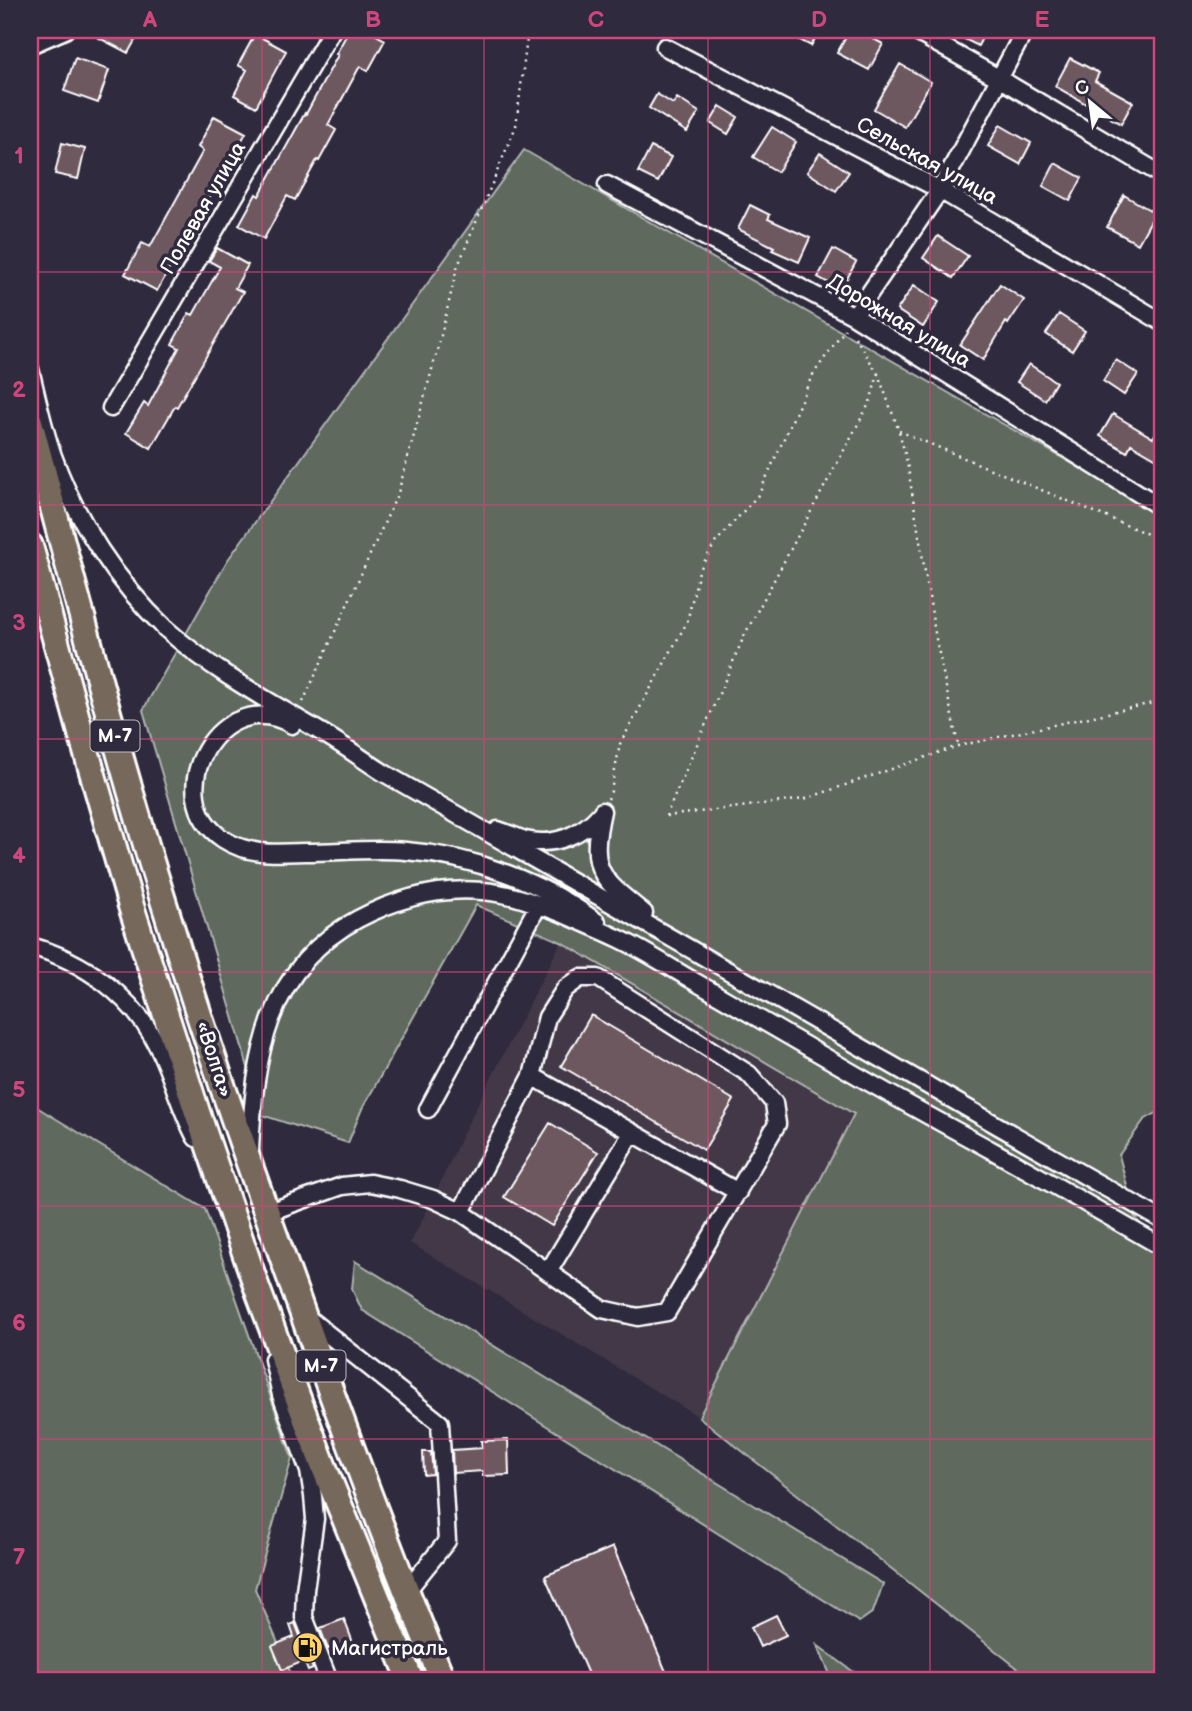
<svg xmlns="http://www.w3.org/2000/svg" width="1192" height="1711" font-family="'Balsamiq Sans',sans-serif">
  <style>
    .built { fill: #423847 }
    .green { fill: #5e695d; stroke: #aeb4ae; stroke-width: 2 }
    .building { fill: #6e585e; stroke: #fff; stroke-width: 2 }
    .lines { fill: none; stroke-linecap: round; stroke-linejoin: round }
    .minor-casing { stroke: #fff; stroke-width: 21 }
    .highway-casing { stroke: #fff; stroke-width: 30 }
    .path { stroke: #fff; stroke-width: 2.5; stroke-dasharray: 2 5; stroke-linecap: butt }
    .minor { stroke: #2f2a3d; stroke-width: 16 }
    .highway { stroke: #76695c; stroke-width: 24 }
    .grid { fill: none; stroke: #ce467c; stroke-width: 2; stroke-opacity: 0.55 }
    .labels { text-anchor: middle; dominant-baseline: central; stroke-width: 7; stroke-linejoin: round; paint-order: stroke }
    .shield { fill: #2f2a3d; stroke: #c1bfc5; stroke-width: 2 }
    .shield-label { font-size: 19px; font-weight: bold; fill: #fff }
    .street-label { font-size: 21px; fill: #fff; stroke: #2f2a3d }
    .poi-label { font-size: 21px; fill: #fff; stroke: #2f2a3d; text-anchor: start }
    .neatline { fill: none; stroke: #ce467c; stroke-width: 2.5 }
    .grid-label { font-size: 23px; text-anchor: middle; font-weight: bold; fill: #ce467c }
  </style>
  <rect width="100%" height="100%" fill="#2f2a3d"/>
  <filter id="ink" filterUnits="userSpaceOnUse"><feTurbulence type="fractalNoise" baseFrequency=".0143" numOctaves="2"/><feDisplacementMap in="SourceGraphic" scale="14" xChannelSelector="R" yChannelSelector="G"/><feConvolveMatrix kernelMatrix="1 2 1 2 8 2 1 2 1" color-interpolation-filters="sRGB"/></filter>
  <g filter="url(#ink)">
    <path class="built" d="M561 942 854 1114 699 1417 410 1243 433 1199 464 1131Z"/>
    <path class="green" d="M524 150 1162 515V1110L1144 1120 1119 1155 1135 1217 1162 1251V1681H1034L699 1417 854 1114 561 942 476 905 361 1111 348 1143 262 1115 143 710 227 561Z
      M30 1103 205 1209 292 1458 255 1589 294 1681H30Z
      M355 1261 883 1584 873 1612 859 1622 362 1310 352 1289Z
      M817 1645 866 1681H833Z"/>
    <path class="building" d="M84 30H141L128 53Z
      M349 30H367L385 40 368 71 360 66 328 125 336 130 319 161 317 160 295 200 287 196 264 239 239 225 256 194 259 196 305 113 306 114 338 55 336 54Z
      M781 30H820L811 46Z
      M850 30H857L883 44 869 70 837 53Z
      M947 30H986L978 46Z
      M255 34 286 51 256 107 234 95 247 70 238 65Z
      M75 58 109 70 98 103 64 91Z
      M1070 58 1099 73 1095 81 1133 102 1121 124 1055 86Z
      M900 64 931 82 905 127 874 109Z
      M657 94 673 104 677 98 699 112 687 132 649 108Z
      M720 106 738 117 728 134 710 123Z
      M214 116 246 133 157 291 125 274 142 243 150 247 203 151 198 147Z
      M1000 125 1031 143 1020 164 988 146Z
      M772 127 796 142 778 172 753 157Z
      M62 143 85 149 78 179 55 174Z
      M651 147 671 157 658 182 638 172Z
      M820 153 849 172 836 191 807 172Z
      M1055 163 1082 178 1070 201 1043 186Z
      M1124 195 1155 213 1138 244 1107 227Z
      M750 205 770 215 768 219 810 238 799 262 772 250 774 247 738 229Z
      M938 236 968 256 953 278 923 258Z
      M217 248 248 265 235 288 243 292 177 407 175 406 151 448 126 433 144 403 148 406 179 348 172 344 189 313 193 315 220 267 209 261Z
      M833 249 856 262 841 290 818 277Z
      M1000 284 1024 300 1008 324 1006 322 983 360 960 345Z
      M914 285 939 302 923 327 897 310Z
      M1059 314 1085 331 1072 351 1046 334Z
      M1116 360 1138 374 1124 395 1103 381Z
      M1029 364 1056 382 1045 400 1017 382Z
      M1113 414 1153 438 1162 422V462L1131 444 1127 452 1100 436Z
      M591 1015 734 1100 704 1150 561 1066Z
      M550 1123 598 1152 552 1226 504 1197Z
      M508 1440 509 1475 483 1476V1471L453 1473 452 1450 482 1448 481 1441Z
      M423 1452H431L433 1474 424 1475Z
      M613 1547 670 1681H591L545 1576Z
      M776 1615 786 1635 760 1647 751 1627Z
      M344 1619 352 1640 328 1649 320 1628Z
      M295 1623 313 1669 308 1671 304 1661 282 1670 272 1646 294 1637 290 1625Z"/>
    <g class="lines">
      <defs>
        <path id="minor" d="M913 30 1000 79 1162 175
          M30 45 65 30
          M665 47 940 190 1162 322
          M607 185 854 316 1162 508
          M854 316 940 190 1025 30
          M30 369C37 398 43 428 53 456 76 520 117 583 166 629 214 672 271 702 326 735 346 747 365 761 384 773L1162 1220
          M111 408 332 30
          M292 725C221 683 157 795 223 839 249 856 277 853 305 852 338 852 373 848 406 851 473 856 543 882 597 922
          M602 811C589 870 599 877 644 913
          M498 830C507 833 516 837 525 840 554 847 582 835 601 813
          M30 946C83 960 134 997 158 1047 173 1077 180 1109 196 1138
          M532 1076 738 1192
          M428 1109 539 904
          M250 1151C254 1058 267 967 358 919 396 899 438 887 482 891 510 893 535 903 561 913 581 922 601 930 620 939 645 951 668 966 692 980 741 1008 790 1037 839 1065 890 1095 942 1123 993 1151 1050 1182 1106 1215 1162 1247
          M266 1213 342 1186 370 1183 400 1189 433 1199 461 1212 602 1309 638 1317 667 1312 777 1124 774 1103 749 1074 598 978H580L565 989 547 1017 532 1076 461 1212
          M548 1272 632 1133
          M305 1316 440 1423 447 1541 406 1592
          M273 1359 281 1395 309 1471 313 1496 315 1519 305 1590 304 1617 329 1681"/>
        <path id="highway" d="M30 422C73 581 113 740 162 897 189 986 218 1075 249 1163 311 1337 372 1511 443 1681
          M30 546 82 737 131 906 197 1112 257 1288 287 1369 323 1465 411 1681"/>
      </defs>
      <use href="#minor" class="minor-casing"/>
      <use href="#highway" class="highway-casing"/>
      <path class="path" d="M855 337 878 374 899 431 907 462 936 639 958 745
        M899 431 1162 540
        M303 702 398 493 439 344 457 268 516 126 528 30
        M608 799 611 791 620 744 687 622 699 571 715 543 759 494 812 376 845 329
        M666 816 805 799 958 746 1162 701
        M666 816 745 634 870 402 878 374"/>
      <use href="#minor" class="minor"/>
      <use href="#highway" class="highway"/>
    </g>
  </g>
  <path class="grid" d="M262 30V1681M484 30V1681M708 30V1681M930 30V1681M30 272H1162M30 505H1162M30 739H1162M30 972H1162M30 1206H1162M30 1439H1162"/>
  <defs>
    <symbol id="fuel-disc" viewBox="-11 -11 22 22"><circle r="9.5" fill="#ffd166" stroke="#2f2a3d"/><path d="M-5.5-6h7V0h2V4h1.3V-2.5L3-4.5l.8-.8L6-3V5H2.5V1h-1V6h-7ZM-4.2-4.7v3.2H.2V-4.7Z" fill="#111"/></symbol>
  </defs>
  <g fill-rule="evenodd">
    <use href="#fuel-disc" x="290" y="1630" width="35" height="35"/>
  </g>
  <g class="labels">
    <g class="shield">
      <rect x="90.5" y="720.5" width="49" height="31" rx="5"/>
      <rect x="296.5" y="1350.5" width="49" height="31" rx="5"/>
    </g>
    <g class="shield-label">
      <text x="115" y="736">М-7</text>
      <text x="321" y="1366">М-7</text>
    </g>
    <g class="street-label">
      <text transform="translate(927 161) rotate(29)">Сельская улица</text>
      <text transform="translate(203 208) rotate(-60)">Полевая улица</text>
      <text transform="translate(899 321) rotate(31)">Дорожная улица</text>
      <text transform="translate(214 1059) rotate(72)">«Волга»</text>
    </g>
    <g class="poi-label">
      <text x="331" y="1648">Магистраль</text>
    </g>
  </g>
  <rect width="1192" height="1711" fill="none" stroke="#2f2a3d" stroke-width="77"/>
  <g transform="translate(1090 102) rotate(331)" stroke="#2f2a3d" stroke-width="5" paint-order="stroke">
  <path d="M0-5L12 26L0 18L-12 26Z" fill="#ffffff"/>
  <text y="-10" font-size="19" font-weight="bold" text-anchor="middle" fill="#ffffff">С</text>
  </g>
  <rect x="38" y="38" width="1116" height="1634" class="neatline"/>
  <g class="grid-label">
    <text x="150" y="27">A</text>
    <text x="373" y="27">B</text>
    <text x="596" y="27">C</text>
    <text x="819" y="27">D</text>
    <text x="1042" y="27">E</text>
    <text x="19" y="163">1</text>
    <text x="19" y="397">2</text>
    <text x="19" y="630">3</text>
    <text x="19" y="863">4</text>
    <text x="19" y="1097">5</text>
    <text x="19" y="1330">6</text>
    <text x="19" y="1564">7</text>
  </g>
</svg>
